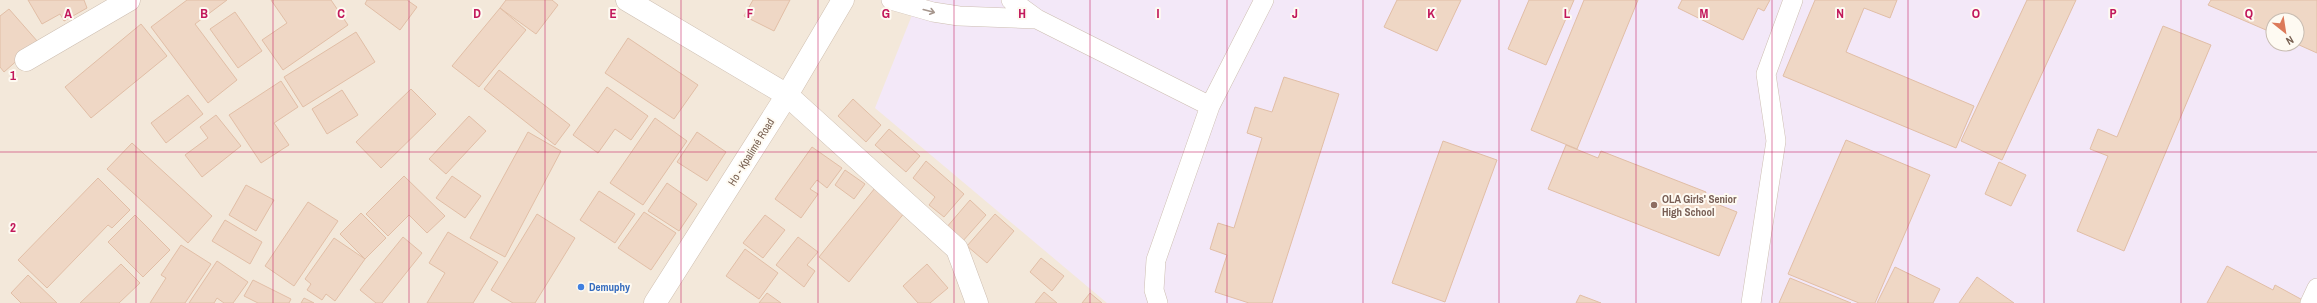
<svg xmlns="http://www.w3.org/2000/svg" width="2317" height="303" font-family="'Archivo Narrow',sans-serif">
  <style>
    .residential { fill: #f3e8da; fill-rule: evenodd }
    .education { fill: #f3e8f8; fill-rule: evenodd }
    .building { fill: #efd7c5; stroke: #e1bea6 }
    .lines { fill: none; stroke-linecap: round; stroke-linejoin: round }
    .service-casing { stroke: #cdbeb1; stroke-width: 20 }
    .minor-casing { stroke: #cdbeb1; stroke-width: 23 }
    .secondary-casing { stroke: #d0bfaf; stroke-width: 23 }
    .service { stroke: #fff; stroke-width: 19 }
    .minor { stroke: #fff; stroke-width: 22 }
    .secondary { stroke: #fff; stroke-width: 22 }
    .oneway { stroke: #a6968d }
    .grid { fill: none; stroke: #c2185b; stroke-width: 1; stroke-opacity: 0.55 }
    .education-dot { fill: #8d6e63; stroke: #fefaf2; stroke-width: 1.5 }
    .shop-dot { fill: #3f7fe0; stroke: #fefaf2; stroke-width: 1.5 }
    .labels { text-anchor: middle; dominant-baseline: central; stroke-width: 4; stroke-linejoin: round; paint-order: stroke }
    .street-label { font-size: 11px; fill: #765e4f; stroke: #fefaf2 }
    .education-label { font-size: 11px; font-weight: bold; fill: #785e54; stroke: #fefaf2; text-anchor: start }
    .shop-label { font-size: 11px; font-weight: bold; fill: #366cbe; stroke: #fefaf2; text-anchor: start }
    .grid-label { font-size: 13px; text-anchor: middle; font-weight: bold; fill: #c2185b; stroke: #fefaf2; stroke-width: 4; stroke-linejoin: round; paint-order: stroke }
  </style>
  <rect width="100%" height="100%" fill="#fbf6eb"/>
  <path class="residential" d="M0 0H2317V303H0ZM2273 20H2297V44H2273Z"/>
  <path class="education" d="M918 0H2317V303H1107L875 108ZM2273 20H2297V44H2273Z"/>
  <path class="building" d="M28 0H84L87 8 64 21 60 14 42 24Z
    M187 0H227L195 24 237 80 208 103 151 27Z
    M271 0H331L348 25 283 70 262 40 287 23Z
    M367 0H407L417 7 400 30 365 4Z
    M506 0H552L558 5 536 34 500 8Z
    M753 0H790L774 31 744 16Z
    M1397 0H1461L1437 51 1384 27Z
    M1529 0H1574L1546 65 1508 49Z
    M1584 0H1638L1577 149 1531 130Z
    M1682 0H1770L1764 11 1758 8 1743 40 1678 8Z
    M1815 0H1897L1890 18 1864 8 1846 52 1974 106 1956 148 1783 76Z
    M2027 0H2076L2002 160 1961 141Z
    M2211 0H2317V53L2297 44V20H2273V33L2208 5Z
    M500 8 526 30 479 87 452 66Z
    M9 9 38 42 4 72 0 67V16Z
    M235 12 262 51 238 68 210 29Z
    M141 24 167 56 91 118 65 87Z
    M2163 26 2211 45 2124 251 2077 231 2108 156 2090 149 2098 129 2117 137Z
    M356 32 375 62 303 107 284 77Z
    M628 38 698 85 674 119 605 73Z
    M499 70 570 125 555 145 484 89Z
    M1284 77 1339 94 1272 303H1249L1215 292 1227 255 1210 249 1218 223 1234 228 1262 138 1247 133 1255 107 1272 112Z
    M281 81 298 107 274 123 289 145 261 163 229 115Z
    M607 87 648 116 631 140 615 129 598 153 573 135Z
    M411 89 436 114 381 168 356 142Z
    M342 90 358 115 327 134 312 109Z
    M188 95 203 114 166 143 151 123Z
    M853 99 881 125 866 142 838 116Z
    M216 115 241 146 202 177 185 155 208 138 200 127Z
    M469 116 486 131 446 174 429 159Z
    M655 118 687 141 643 205 610 183Z
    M889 129 920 156 906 172 875 145Z
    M528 132 561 151 505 257 470 238Z
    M697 132 726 152 707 181 677 162Z
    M1846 140 1930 175 1875 303H1859L1788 274Z
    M1443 141 1497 160 1445 302 1392 283Z
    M132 143 212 216 188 243 107 169Z
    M1566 145 1598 158 1601 151 1706 192 1704 199 1737 212 1719 256 1548 189Z
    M812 147 842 168 827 188 817 180 810 189 818 194 801 218 775 199Z
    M926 161 964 194 944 217 929 205 935 197 913 178Z
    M1999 162 2026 175 2011 206 1985 194Z
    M845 170 865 184 854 199 835 185Z
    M404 176 445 216 427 233 409 215 388 236 366 214Z
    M452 176 481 196 465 218 436 198Z
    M98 178 130 210 112 228 108 225 47 288 18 260Z
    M667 183 697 204 679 231 648 211Z
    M246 185 274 200 256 231 229 215Z
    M875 188 905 212 849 282 819 257Z
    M599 191 635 214 615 243 580 220Z
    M970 200 986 215 962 242 946 228Z
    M308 202 338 221 294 286 265 266Z
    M644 212 676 233 651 270 618 248Z
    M361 213 386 238 365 259 340 234Z
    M537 214 575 238 535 303H513L491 290Z
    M995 214 1014 231 987 263 967 246Z
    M135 215 170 250 143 277 108 242Z
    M765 215 785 230 763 258 743 243Z
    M225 220 262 242 250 264 212 241Z
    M448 232 498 262 473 303H427L445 273 429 263Z
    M403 237 422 253 382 303H376L360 290Z
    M798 237 818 252 807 265 815 271 804 287 776 265Z
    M334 238 365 259 335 301 326 294 322 300 307 290 311 284 305 279Z
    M181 245 211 264 185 303H150L166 278 161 275Z
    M745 249 778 273 759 299 726 276Z
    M1041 258 1064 276 1052 291 1030 272Z
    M217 261 248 282 233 303H224L217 298 214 303H189Z
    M121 264 140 283 119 303H80Z
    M927 264 948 288 930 303H918L903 286Z
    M2227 266 2273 290 2275 285 2308 303H2207Z
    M1895 267 1940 289 1933 303H1877Z
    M28 275 57 303H21L11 293Z
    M1977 277 2014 303H1959Z
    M1790 278 1851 303H1779Z
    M253 280 291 299 289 303H258L244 296Z
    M1044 292 1057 303H1035Z
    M767 293 781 303H759Z
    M1090 293 1102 303H1082Z
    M1580 295 1601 303H1576Z
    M304 298 314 303H301Z"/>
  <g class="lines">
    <defs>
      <path id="service" d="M891 0 933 12 959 16 1037 19
        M1011 0 1037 19 1210 106
        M1158 303 1154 290 1156 260 1210 106 1264 0
        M1751 303 1776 141 1766 74 1793 0
        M2310 303 2317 288"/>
      <path id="minor" d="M627 0 787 95 957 249 977 303
        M26 60 129 0"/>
      <path id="secondary" d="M655 303 787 95 843 0"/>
    </defs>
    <use href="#service" class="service-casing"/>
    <use href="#minor" class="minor-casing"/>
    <use href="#secondary" class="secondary-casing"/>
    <use href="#service" class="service"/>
    <use href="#minor" class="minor"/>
    <use href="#secondary" class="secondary"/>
  </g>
  <defs><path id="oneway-shaft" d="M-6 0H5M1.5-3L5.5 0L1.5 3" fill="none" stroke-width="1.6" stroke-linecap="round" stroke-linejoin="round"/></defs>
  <use class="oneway" href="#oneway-shaft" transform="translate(929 11) rotate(15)"/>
  <path class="grid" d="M136 0V303M273 0V303M409 0V303M545 0V303M681 0V303M818 0V303M954 0V303M1090 0V303M1227 0V303M1363 0V303M1499 0V303M1636 0V303M1772 0V303M1908 0V303M2044 0V303M2181 0V303M0 152H2317"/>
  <circle class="education-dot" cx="1654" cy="205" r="4"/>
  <circle class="shop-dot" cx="581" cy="287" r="4"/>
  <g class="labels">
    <g class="street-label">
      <text transform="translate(751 152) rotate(-58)">Ho - Kpalimé Road</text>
    </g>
    <g class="education-label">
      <text x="1662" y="199">OLA Girls' Senior<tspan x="1662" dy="13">High School</tspan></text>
    </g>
    <g class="shop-label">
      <text x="589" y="287">Demuphy</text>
    </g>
  </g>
  <g class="grid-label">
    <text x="68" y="18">A</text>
    <text x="204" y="18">B</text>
    <text x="341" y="18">C</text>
    <text x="477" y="18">D</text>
    <text x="613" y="18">E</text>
    <text x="750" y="18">F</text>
    <text x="886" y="18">G</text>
    <text x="1022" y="18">H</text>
    <text x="1158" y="18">I</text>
    <text x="1295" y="18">J</text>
    <text x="1431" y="18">K</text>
    <text x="1567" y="18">L</text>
    <text x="1704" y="18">M</text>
    <text x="1840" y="18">N</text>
    <text x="1976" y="18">O</text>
    <text x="2113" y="18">P</text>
    <text x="2249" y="18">Q</text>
    <text x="13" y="80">1</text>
    <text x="13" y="232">2</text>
  </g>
  <g transform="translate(2285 32) rotate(150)"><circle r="19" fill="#fefaf2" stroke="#c8bcb1"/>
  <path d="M0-3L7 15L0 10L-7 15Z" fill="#dc7a5a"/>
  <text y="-6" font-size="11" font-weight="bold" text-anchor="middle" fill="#765e4f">N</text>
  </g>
</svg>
